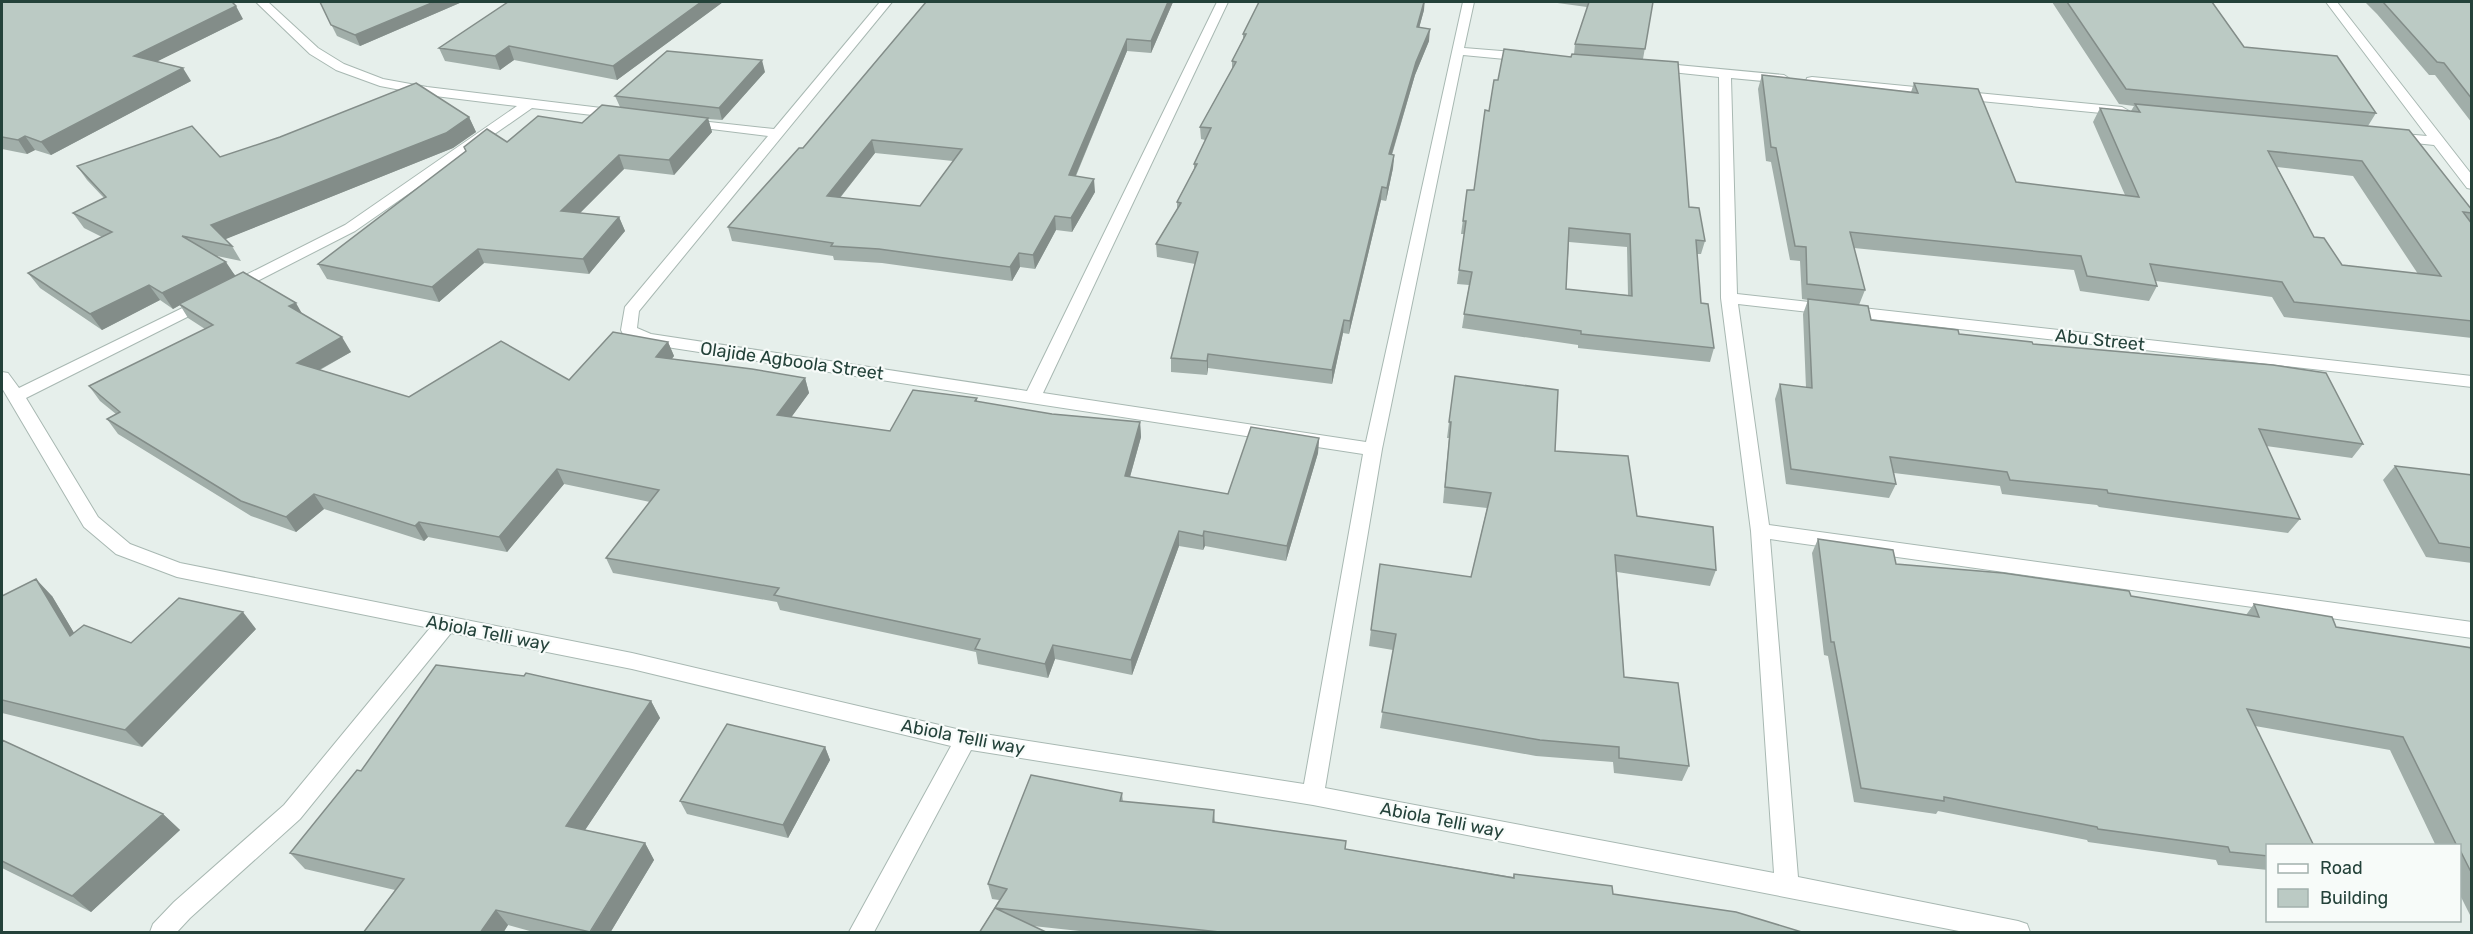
<svg xmlns="http://www.w3.org/2000/svg" width="2473" height="934" font-family="Rubik,sans-serif">
  <style>
    .lines { fill: none; stroke-linecap: round; stroke-linejoin: round }
    .minor-casing { stroke: #a8b8b2; stroke-width: 2 }
    .minor { fill: #fff; fill-rule: evenodd }
    .wall { fill: #a1aea9; fill-rule: evenodd }
    .shaded-wall { fill: #838d89 }
    .building { fill: #bbcac4; stroke: #838d89; stroke-width: 1.5; fill-rule: evenodd }
    .labels { text-anchor: middle; dominant-baseline: central; stroke-width: 4.5; stroke-linejoin: round; paint-order: stroke }
    .street-label { font-size: 18px; fill: #24423a; stroke: #f7fbf9 }
  </style>
  <rect width="100%" height="100%" fill="#e6efeb"/>
  <g class="lines">
    <defs>
      <path id="minor" d="M256 2H268L318 48 344 64 383 79 427 87 618 110 625 114 618 118 532 108 355 231 238 291H226L224 288 226 285 345 225 517 106 427 95 380 86 336 70 310 54Z
        M880 2H892L639 311 637 328 651 334 1027 391 1217 2H1228L1043 393 1366 442 1463 2H1474L1464 48 1527 53 1533 57 1527 61 1463 55 1382 449 1325 788 1774 873 1751 531 1721 298 1719 77 1652 70 1650 67 1652 64 1656 63 1784 75 1790 79 1784 83 1731 78 1737 294 2472 376V387L1738 304 1769 525 2472 622V638L1770 539 1798 877 2018 921 2027 924 2030 932H1964L1313 805 971 750 874 932H849L951 746 632 669 451 633 300 819 190 918 177 932H150L153 924 174 902 284 805 430 628 177 577 116 554 84 527 2 388V372L8 373 19 388 205 297 211 299 213 302 211 305 26 398 98 517 130 544 180 563 632 653 965 731 1304 784 1363 454 647 344 623 334 621 330 625 307 768 136 687 126 682 125 680 122 682 119 774 129Z
        M2326 2H2337L2472 175V189L2467 188 2434 145 2386 140 2384 137 2386 134 2391 133 2427 136Z
        M1812 77 2122 107 2129 111 2122 115 1807 84 1806 81 1807 78Z"/>
    </defs>
    <use href="#minor" class="minor-casing"/>
    <use href="#minor" class="minor"/>
  </g>
  <path class="wall" d="M2 2 243 19 157 61 191 81 51 155 35 150 27 154 2 149Z
    M320 2H462L360 46 337 36Z
    M723 2 617 80 514 60 500 70 445 61 439 48Z
    M926 2H1173L1151 53 1127 51 1076 176 1095 192 1072 232 1056 230 1035 269 1020 267 1012 281 882 263 834 260 833 256 732 241 728 227 803 148ZM875 153 953 161 920 206 840 198Z
    M1259 2H1425L1424 10 1419 28 1429 41 1415 75 1392 155H1394L1393 168 1386 201 1381 200 1349 334 1343 333 1332 384 1208 368 1207 375 1171 372V358L1195 264 1157 257 1156 244 1177 209V202L1194 169V164L1205 140 1201 139 1200 127 1232 69V61L1243 39V34Z
    M1550 2H1653L1643 59 1689 207 1705 241 1701 254H1697L1701 303 1714 348 1710 362 1578 348V345L1462 328 1469 285 1457 284 1464 234H1461L1467 190H1474L1489 111 1498 80 1571 57 1574 54 1575 44 1587 7ZM1569 242 1627 247 1628 295 1566 289Z
    M2052 2H2212L2244 47 2376 113 2368 126 2472 210V218L2469 221 2472 224V338L2284 317 2272 297 2156 281 2157 286 2149 301 2080 291 2074 270 1854 248 1865 290 1859 305 1871 320 1959 334 2033 344 2363 444 2352 458 2266 446 2300 519 2288 533 2099 507 2097 505 2002 494 2000 486 1894 473 1896 484 1889 498 1786 484 1775 399 1780 384 1806 388 1803 314 1808 300 1802 299 1800 261 1790 260 1771 162 1766 161 1758 89 1762 75 1911 92 1914 83 2016 182 2125 195 2093 122 2100 108 2131 111 2134 106 2119 104ZM2277 167 2353 176 2418 274 2342 265 2314 237Z
    M2365 2H2472V123L2435 75H2429L2377 14Z
    M765 72 722 120 708 119 712 132 674 175 624 169 580 213 619 217 625 231 589 274 484 263 439 302 327 279 318 264 507 142 582 123 620 107 615 96Z
    M469 117 476 132 453 148 225 239 232 246 241 261 217 256 235 275 302 314 351 352 320 370 409 397 569 380 668 342 674 356 672 359 805 378 809 393 791 417 890 431 977 398V402L1052 414 1140 422 1141 437 1130 477 1228 494 1319 438 1318 453 1286 561 1205 546 1203 550 1179 546 1132 675 1055 659 1048 678 978 664 976 652 780 610 777 602 613 573 606 558 650 502 564 484 507 552 428 537 424 541 324 509 296 532 251 516 118 434 107 419 116 414 100 401 89 386 205 329 188 318 180 305 173 309 160 300 102 330 40 288 28 273 102 237 84 228 73 213 104 198 87 180 77 166 220 157Z
    M1455 376 1555 451 1637 516 1716 570 1710 586 1617 572 1624 677 1689 766 1682 781 1614 773 1613 762 1536 756 1380 728 1393 650 1369 646 1371 630 1471 577 1487 508 1443 503 1449 438H1447Z
    M2395 466 2472 475V563L2426 557 2383 480Z
    M1818 539 1896 564 2131 596 2246 615 2254 604 2336 627 2472 648V919L2460 895V846H2436L2390 750 2255 726 2268 846V870L2218 865 2216 860 2088 842 2087 840 1938 811 1936 814 1854 802 1828 656 1824 655 1812 553Z
    M2 596H52L74 633 131 643 256 629 142 747 2 713Z
    M651 701 660 718 585 830 645 843 654 860 610 933H537L508 925 503 933H363L395 890 305 869 290 853 361 771Z
    M2 740 163 814 180 830 91 912 2 868Z
    M825 747 830 760 788 838 687 814 680 801Z
    M1122 793 1123 802 1214 810 1215 822 1345 849 1513 877 1514 874 1805 933H1098L1033 926 979 933 999 900 992 899 988 884Z"/>
  <path class="shaded-wall" d="M434 2H462L360 46 355 35Z
    M701 2H723L617 80 613 66Z
    M1168 2H1173L1151 53V41Z
    M1424 2V10L1416 39 1417 27Z
    M236 6 243 19 142 69 134 56Z
    M1430 29 1429 41 1415 75 1388 167 1389 154 1416 62Z
    M1127 39V51L1070 189 1069 175Z
    M509 46 514 60 500 70 495 56Z
    M762 60 765 72 722 120 719 108Z
    M183 68 191 81 51 155 41 142Z
    M469 117 476 132 453 148 221 241 211 225Z
    M708 118 712 132 674 175 669 160Z
    M25 136 35 150 27 154 18 140Z
    M872 140 875 153 830 210 827 196Z
    M619 155 624 169 567 226 561 211Z
    M1394 155 1393 168 1386 201 1387 188Z
    M1094 179 1095 192 1072 232 1071 218Z
    M1382 187 1381 200 1349 334 1350 321Z
    M1055 216 1056 230 1035 269 1033 255Z
    M619 217 625 231 589 274 583 259Z
    M478 249 484 263 439 302 432 287Z
    M1019 253 1020 267 1012 281 1010 267Z
    M226 262 236 277 179 304 180 305 173 309 162 293Z
    M149 285 160 300 102 330 90 314Z
    M296 303 304 317 289 306Z
    M1344 320 1343 333 1332 384V370Z
    M342 337 351 352 306 377 297 363Z
    M668 342 674 356 661 371 656 357Z
    M1208 354V368L1207 375V361Z
    M805 378 809 393 782 430 777 415Z
    M1140 422 1141 437 1126 491 1125 476Z
    M1319 438 1318 453 1286 561 1287 546Z
    M557 469 564 484 507 552 499 537Z
    M314 494 324 509 296 532 286 517Z
    M419 522 428 537 424 541 415 526Z
    M1179 531V546L1132 675 1131 660Z
    M1204 531 1205 546 1203 550V536Z
    M36 579 52 596 86 653 70 636Z
    M243 612 256 629 142 747 125 730Z
    M1053 645 1055 659 1048 678 1045 664Z
    M651 701 660 718 577 842 566 826Z
    M825 747 830 760 788 838 783 825Z
    M163 814 180 830 91 912 72 896Z
    M645 843 654 860 610 933H590Z
    M496 910 508 925 503 933H480Z"/>
  <path class="building" d="M2 2H232L236 6 134 56 183 68 41 142 25 136 18 140 2 137Z
    M320 2H434L355 35 331 25Z
    M508 2H701L613 66 509 46 495 56 439 48Z
    M926 2H1168L1151 41 1127 39 1069 175 1094 179 1071 218 1055 216 1033 255 1019 253 1010 267 879 249 831 246 833 243 728 227 799 148H803ZM872 140 962 149 920 206 827 196Z
    M1259 2H1424L1417 27 1430 29 1416 62 1389 154 1394 155 1387 188 1382 187 1350 321 1344 320 1332 370 1208 354 1207 361 1171 358 1198 252 1156 244 1181 203 1177 202 1197 164H1194L1211 128 1200 127 1236 62 1232 61 1246 34H1243Z
    M1589 2H1653L1645 49 1575 44Z
    M2067 2H2212L2244 47 2337 56 2376 113 2126 89Z
    M2383 2H2472V99L2444 63 2437 62Z
    M1504 49 1571 57 1572 54 1678 62 1689 207 1699 208 1705 241 1696 240 1701 303 1708 304 1714 348 1581 334V331L1464 314 1472 272 1459 270 1466 221H1463L1467 190H1474L1485 110 1489 111 1494 80H1498ZM1569 228 1630 234 1632 296 1566 289Z
    M667 51 762 60 719 108 615 96Z
    M1762 75 1918 93 1914 83 1978 89 2016 182 2139 197 2100 108 2140 112 2135 104 2409 130 2472 210V213L2463 212 2472 224V321L2294 302 2282 282 2150 264 2157 286 2087 276 2081 256 1850 232 1865 290 1807 284 1806 247 1795 246 1776 148 1771 147ZM2268 151 2362 161 2441 276 2342 265 2324 238 2314 237Z
    M416 83 469 117 446 133 211 225 232 246 182 236 226 262 162 293 149 285 90 314 28 273 112 232 73 213 106 197 77 166 192 126 220 157 280 137Z
    M602 105 708 118 669 160 619 155 561 211 619 217 583 259 478 249 432 287 318 264 466 151 464 147 487 129 507 142 538 116 582 123Z
    M243 272 296 303 289 306 342 337 297 363 409 397 501 341 569 380 613 332 668 342 656 357 752 369 805 378 777 415 890 431 913 390 977 398 975 401 1052 414 1140 422 1125 476 1228 494 1251 427 1319 438 1287 546 1204 531 1203 536 1179 531 1131 660 1053 645 1045 664 975 649 980 639 774 595 779 588 606 558 659 490 557 469 499 537 419 522 415 526 314 494 286 517 241 501 107 419 120 412 89 386 213 325 179 304Z
    M1808 299 1868 306 1871 320 1958 330 1959 334 2032 342 2033 344 2273 365 2326 373 2363 444 2259 429 2300 519 2108 493 2107 490 2010 480 2007 472 1890 457 1896 484 1791 469 1780 384 1812 388Z
    M1455 376 1558 390 1555 451 1628 456 1637 516 1713 527 1716 570 1615 555 1624 677 1678 683 1689 766 1619 758V747L1540 740 1382 712 1396 634 1371 630 1380 564 1471 577 1491 493 1445 487 1451 422H1449Z
    M2395 466 2472 475V548L2439 543Z
    M1818 539 1893 550 1896 564 2003 573 2129 591 2131 596 2259 617 2254 604 2332 617 2336 627 2472 648V874L2460 850V846H2457L2403 737 2247 709 2314 846H2268V856L2230 852 2228 847 2098 829 2097 827 1944 797V801L1861 788 1834 642H1831Z
    M36 579 70 636 84 625 131 643 179 598 243 612 125 730 2 700V596Z
    M436 665 524 676 526 673 651 701 566 826 645 843 590 932 496 910 480 933H363L404 879 290 853 357 770 361 771Z
    M727 724 825 747 783 825 680 801Z
    M2 740 163 814 72 896 2 861Z
    M1031 775 1122 793 1120 801 1214 810 1213 822 1346 841 1345 849 1514 878V874L1612 886 1613 894 1736 912 1805 933H1229L995 908 1048 933H979L1007 889 988 884Z"/>
  <g class="labels">
    <g class="street-label">
      <text transform="translate(2100 340) rotate(6)">Abu Street</text>
      <text transform="translate(792 361) rotate(8)">Olajide Agboola Street</text>
      <text transform="translate(488 633) rotate(11)">Abiola Telli way</text>
      <text transform="translate(963 737) rotate(11)">Abiola Telli way</text>
      <text transform="translate(1442 820) rotate(11)">Abiola Telli way</text>
    </g>
  </g>
  <rect width="2473" height="934" fill="none" stroke="#24423a" stroke-width="6"/>
  <rect x="2266" y="844" width="195" height="78" fill="#f7fbf9" stroke="#a3b1ad" stroke-width="1.5"/>
  <rect x="2278" y="864" width="30" height="9" fill="#ffffff" stroke="#a3b1ad" stroke-width="1.5"/>
  <text x="2320" y="874" font-size="18" fill="#24423a">Road</text>
  <rect x="2278" y="889" width="30" height="18" fill="#bbcac4" stroke="#a3b1ad" stroke-width="1.5"/>
  <text x="2320" y="904" font-size="18" fill="#24423a">Building</text>
</svg>
